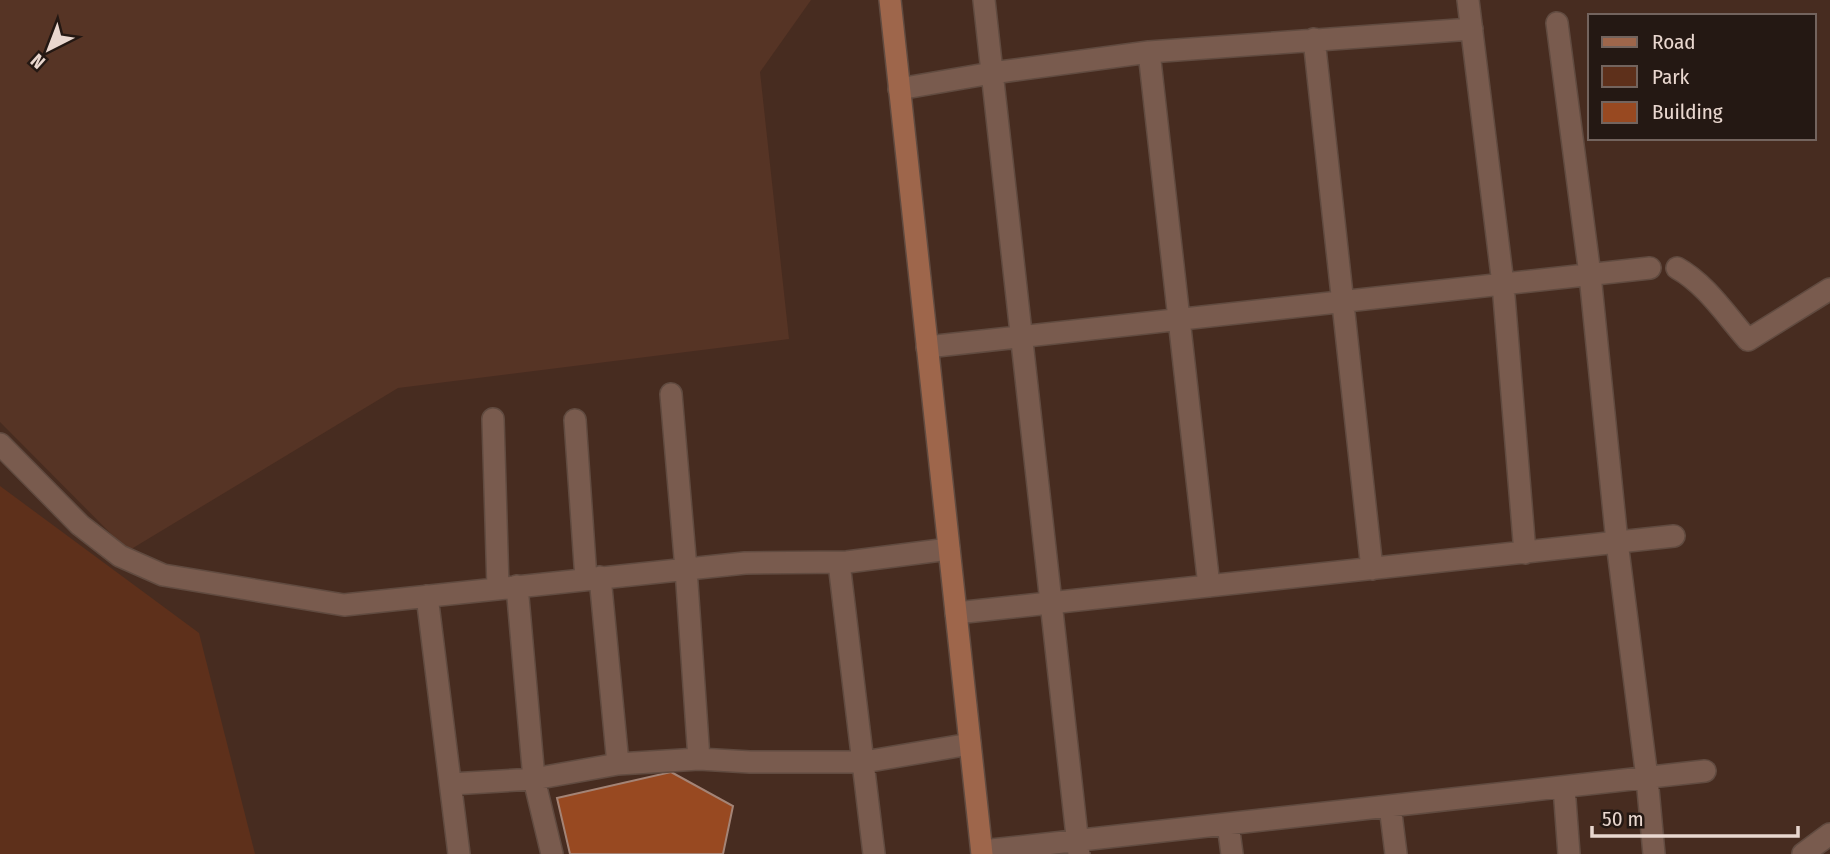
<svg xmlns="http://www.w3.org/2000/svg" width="1830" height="854" font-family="'Fira Sans Condensed',sans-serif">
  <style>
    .built { fill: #563425 }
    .green { fill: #5e301b }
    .building { fill: #984921; stroke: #a48476; stroke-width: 2 }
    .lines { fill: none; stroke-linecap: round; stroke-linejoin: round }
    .street-casing { stroke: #614b40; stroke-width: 24 }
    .secondary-casing { stroke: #614b40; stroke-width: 24 }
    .street { stroke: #795b4e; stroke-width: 21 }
    .secondary { stroke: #9e664b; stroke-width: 21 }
  </style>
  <rect width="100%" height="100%" fill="#472c20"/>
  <path class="built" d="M0 0H811L760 72 789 339 398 388 128 551 0 422Z"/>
  <path class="green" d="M0 486 199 633 255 854H0Z"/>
  <path class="building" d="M671 772 733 806 723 854H570L557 798Z"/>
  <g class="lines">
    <defs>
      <path id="street" d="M984 0 1079 854
        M1468 0 1503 284 1525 553
        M1557 23 1590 275 1617 542 1647 778 1654 854
        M1314 39 1372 569
        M1149 52 1209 586
        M899 89 992 73 1149 52 1472 29
        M1677 268C1706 284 1726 315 1748 340L1830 289
        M927 347 1650 268
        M671 394 686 569 699 759
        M493 419 498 588
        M575 420 586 579
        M0 444 80 525 120 556 163 575 344 605 745 563 847 562 949 549
        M839 563 874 854
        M600 577 618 764
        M517 586 534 779 552 854
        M427 596 459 854
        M956 613 1674 536
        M451 784 534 779 618 764 699 759 750 762H864L970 744
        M1564 787 1569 854
        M1390 806 1396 854
        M1228 824 1232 854
        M982 851 1705 771
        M1803 854 1830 834"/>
      <path id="secondary" d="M890 0 982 854"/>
    </defs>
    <use href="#street" class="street-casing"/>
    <use href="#secondary" class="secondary-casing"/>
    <use href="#street" class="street"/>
    <use href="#secondary" class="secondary"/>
  </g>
  <rect x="1588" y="14" width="228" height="126" fill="#241813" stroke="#73645e" stroke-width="2"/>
  <rect x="1602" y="37" width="35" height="10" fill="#9e664b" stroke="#73645e" stroke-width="2"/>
  <text x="1652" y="49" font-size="21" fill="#e9d7cf">Road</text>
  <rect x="1602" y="66" width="35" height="21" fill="#5e301b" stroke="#73645e" stroke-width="2"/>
  <text x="1652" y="84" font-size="21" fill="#e9d7cf">Park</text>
  <rect x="1602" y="102" width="35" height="21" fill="#984921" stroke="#73645e" stroke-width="2"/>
  <text x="1652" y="119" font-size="21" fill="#e9d7cf">Building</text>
  <g transform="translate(49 49) rotate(222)" stroke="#241813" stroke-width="5" paint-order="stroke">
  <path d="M0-5L12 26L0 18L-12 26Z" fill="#e9d7cf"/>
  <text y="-10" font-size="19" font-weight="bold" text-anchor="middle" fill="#e9d7cf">N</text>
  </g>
  <path d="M1592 826v10h206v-10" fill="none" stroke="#e9d7cf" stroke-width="3.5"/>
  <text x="1602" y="826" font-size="21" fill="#e9d7cf" stroke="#241813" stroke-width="5" paint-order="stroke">50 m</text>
</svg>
